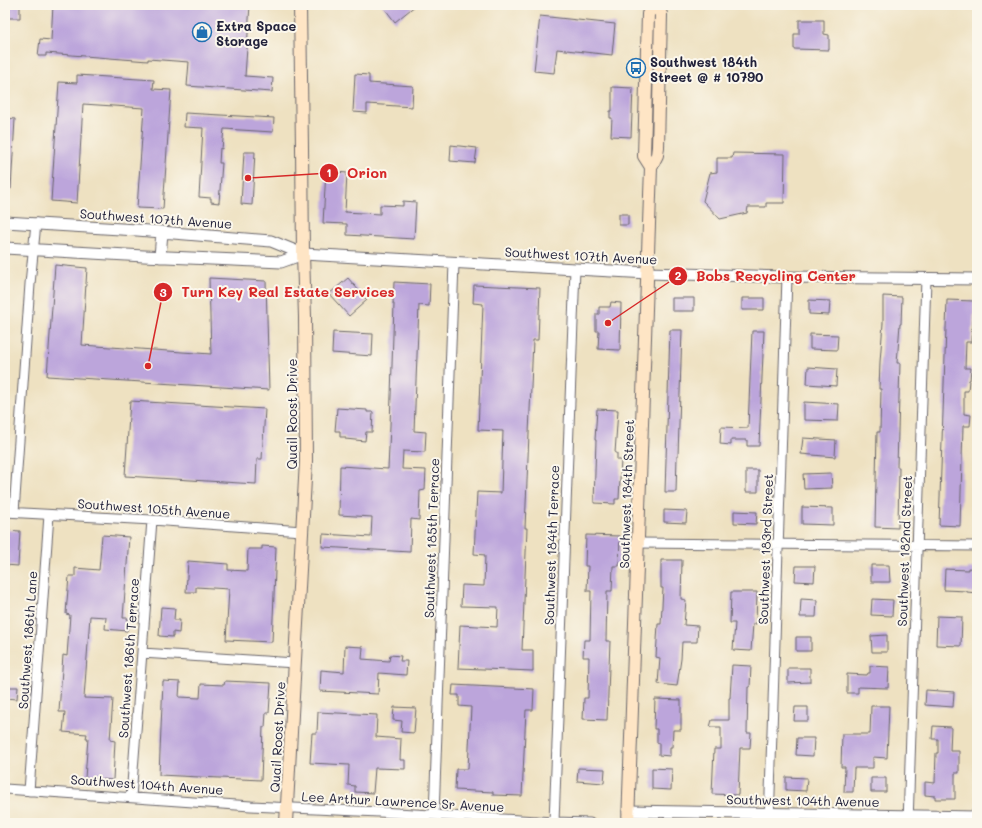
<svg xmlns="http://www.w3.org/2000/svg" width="982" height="828" font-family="Mali,sans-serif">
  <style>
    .building { fill: #bca5db }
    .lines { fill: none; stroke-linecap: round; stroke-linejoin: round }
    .minor-casing { stroke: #69656a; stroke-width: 11 }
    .tertiary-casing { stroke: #69656a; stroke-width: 13 }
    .secondary-casing { stroke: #69656a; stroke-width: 14 }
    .minor { stroke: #fff; stroke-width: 9 }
    .tertiary { stroke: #fff; stroke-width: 11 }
    .secondary { stroke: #fee5c5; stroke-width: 12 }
    .labels { text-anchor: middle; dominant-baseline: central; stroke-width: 4; stroke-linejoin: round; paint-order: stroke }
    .poi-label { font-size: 13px; font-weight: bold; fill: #22223b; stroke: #fbf7ec; text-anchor: start }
    .street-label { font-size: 13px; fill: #22223b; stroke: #fbf7ec }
    .leader { fill: none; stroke: #d62828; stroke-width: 1.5 }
    .callout-dot { fill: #d62828; stroke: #fbf7ec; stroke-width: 1.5 }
    .mark-label { font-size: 12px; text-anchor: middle; font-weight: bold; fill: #fff }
    .callout-label { font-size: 14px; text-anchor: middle; font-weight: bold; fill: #d62828; stroke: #fbf7ec; stroke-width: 4; stroke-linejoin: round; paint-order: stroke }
  </style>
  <rect width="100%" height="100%" fill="#fbf7ec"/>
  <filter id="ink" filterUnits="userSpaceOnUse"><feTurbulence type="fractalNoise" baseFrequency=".025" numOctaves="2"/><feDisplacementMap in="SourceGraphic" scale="8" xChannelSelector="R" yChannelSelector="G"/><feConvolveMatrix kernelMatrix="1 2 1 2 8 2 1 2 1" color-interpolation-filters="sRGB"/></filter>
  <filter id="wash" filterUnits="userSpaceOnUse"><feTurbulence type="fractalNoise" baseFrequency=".012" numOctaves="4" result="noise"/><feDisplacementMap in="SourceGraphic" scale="16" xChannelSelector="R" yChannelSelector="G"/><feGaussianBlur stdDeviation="0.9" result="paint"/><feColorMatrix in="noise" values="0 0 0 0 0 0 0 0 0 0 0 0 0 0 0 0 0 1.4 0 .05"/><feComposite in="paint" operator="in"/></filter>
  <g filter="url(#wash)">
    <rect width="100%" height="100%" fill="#eee1c1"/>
    <g id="blocks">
      <path class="building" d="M7 5H20V18H6Z
        M53 5H114L157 8V5H250L245 76 273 78 272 92 187 86 189 62 148 59V61L46 53V56H38L40 39 51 40Z
        M382 5H416L395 22Z
        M540 16 615 24 612 55 557 49 554 73 534 71Z
        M799 20H824V34L829 35V50L794 49V34H799Z
        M355 74 369 75V83L413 86 412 107 367 104V113L353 112Z
        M77 75 154 80 153 89 171 90 163 209 137 208 144 108 83 104 77 203 51 201 59 82 77 83Z
        M612 87 633 88 631 137 611 136 612 118H610V111H612Z
        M185 113 274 118 273 132 224 129 222 149 220 148 219 163H222L219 203 211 202V198L199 197 203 128 184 127Z
        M5 118 15 119 11 189 5 188Z
        M451 145 477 148 475 163 450 161Z
        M244 152H255L252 205 241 204Z
        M733 153 785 154 784 203H766V207H748L747 213 720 219 703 201 710 173 717 172V158H732Z
        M326 171 347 173 345 212 380 214V205L403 206V201L416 202 414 239 347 235V224L323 223Z
        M619 214H628V225H619Z
        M55 265 87 268 82 345 211 354 209 278 266 281 269 390 47 376Z
        M348 278 367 300 349 316 329 294Z
        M394 282 430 284 429 306 419 305 414 431 426 432 425 452 403 451 402 469 426 470 425 490 420 491 419 520 411 519 410 552 322 547 323 534 371 537 372 517 339 515 340 466 388 469 390 426 394 304H393Z
        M474 285 540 288 538 340H533L525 528H527L522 650H533V671L458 668 460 625 497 627 498 607 461 606 462 585 484 586 485 555 474 554 477 492 501 493 503 431 478 430 483 304 473 303Z
        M883 296 902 297 901 324H900L897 363H900L898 431 897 467H899L898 528 875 527 877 432H880L881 389H879L880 362 883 323Z
        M672 298H694V311H672Z
        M742 298H764V310H742Z
        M809 300 830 301 829 315 809 314Z
        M947 300 974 301 973 328H972L971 342H966L965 368H971L970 380H969L968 391H964V414L971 415 970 426H963L960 526 939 525Z
        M611 302 621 303 620 350 598 349 599 331H596V314H599V307H610Z
        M670 330H682L678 456H677L676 492H665Z
        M752 331H764L759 446H747V440H731V445L720 444 721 427 748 428Z
        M333 332 373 334 372 356 332 353Z
        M810 334 838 335 837 350 810 349Z
        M808 367 837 369 836 386 807 384Z
        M130 401 265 409 262 459H257L256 484 125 476Z
        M804 402 839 404 838 421 804 420Z
        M337 408 367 410V412H373L372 432H366L365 441 345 439V437H340V431H335Z
        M597 409 618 410 615 453H617V460H621L619 499H615V504L594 503 596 440H595Z
        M803 438 836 440 835 457 801 454Z
        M746 470H758V492H746Z
        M831 473 832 488 804 489 803 474Z
        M802 507 833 508V525L802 524Z
        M664 510 687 511 686 523 664 522Z
        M734 511 757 512 756 524 734 523Z
        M5 530 20 531 18 566 5 565Z
        M102 535 129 537 123 618H128L127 631 105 629 106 617 90 616 84 698 113 699 110 740 115 741 113 780 85 778 88 738H86L87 734 63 732 65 712H59L63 655 67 656 70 615 66 614 69 576H75V568L99 570Z
        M586 535 620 536 619 566H613L612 591H607L606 641H610L607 720 583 719 584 698H588L589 657H583L584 640H590L591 591H587L588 566H585Z
        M262 546 276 547 272 642 226 640 229 589 196 587V592H186L188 561 228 564V570L247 571 248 549H262Z
        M661 560H682L681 599 686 600 684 625 698 626 697 642H682L681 659 677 686 658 684 660 658 656 657 658 624H661L663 588H661Z
        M871 565H889L890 582H871Z
        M796 566H815L814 582 795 581Z
        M968 568 977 569V593L967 592V591L944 590 945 569 968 570Z
        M731 592H757L756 624H753L751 651 733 650 735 623H730Z
        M801 599 817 600 816 617H800Z
        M872 599 893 600 892 616 871 615Z
        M161 607 175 608 174 620H180L179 633 173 632V637L159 636Z
        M937 616 962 617 961 646 936 645Z
        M887 635V652H872L871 636Z
        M796 637H811V651H796Z
        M345 646 363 647 362 659 389 661 390 655 401 656 400 661H407L406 675 379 673 378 694 320 691 321 670 344 672Z
        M732 665 751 666 750 687H748L747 733H751L750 748H740L738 795 712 794 714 749H721V727H710L712 720H729V698H730Z
        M870 666 889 667 888 688 858 687V693H847V674L867 675 868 673H870Z
        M788 668H810V682L788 683Z
        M163 681 180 682 179 697 200 698 201 684 224 685 225 681 271 683 269 713H266L265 727H263L261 780 159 775Z
        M453 685 534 689 533 710H526L522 796 493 795V792L455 790 456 769H468L471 707 459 706V695H452Z
        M5 687H18L17 699 5 698Z
        M926 690 954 692 953 707 925 705Z
        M655 699 681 700V730H673L672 747H670V756L659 755V743H657V729H654Z
        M871 706H889L887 758 873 757V768H854L853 792H844L845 767H841L842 734H870Z
        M394 707 416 708 414 733 401 732 402 721 393 720Z
        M795 707H808V721H794Z
        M318 712 377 715 376 737 401 739 400 760H405V769L375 768 373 793 355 792V786L348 785 349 765 310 763 312 733H317Z
        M933 726 951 727 950 751H959V773H955V799H935V796L925 795V782L935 783 936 753H938V739H932Z
        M797 738H814L813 756 796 755Z
        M578 768 605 769 604 783 577 781Z
        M652 768 672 769 671 790 652 789Z
        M786 777 807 778 806 791 786 790Z
        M871 778H886V792H871Z"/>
    </g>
  </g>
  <g filter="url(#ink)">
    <use href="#blocks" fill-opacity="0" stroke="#69656a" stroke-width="1"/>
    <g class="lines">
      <defs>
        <path id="minor" d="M5 512 152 520 302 531
          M14 512 30 284 36 223
          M638 543 977 546
          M142 653 295 663
          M5 789 251 806 379 812 554 822 590 823
          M29 791 49 515
          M131 797 152 520
          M434 815 454 263
          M554 822 575 269
          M769 823 787 277
          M908 823 926 279"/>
        <path id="tertiary" d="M5 222 137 230 271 241 303 254
          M5 248 144 256 281 262 303 254 648 273 787 277 977 279
          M160 257 162 232
          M628 811 977 817"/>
        <path id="secondary" d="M651 167 644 156 648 14 654 5
          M286 823 306 461 305 317 303 254 302 148 300 5
          M628 823 651 167 657 155 658 147 661 14 656 5"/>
      </defs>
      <use href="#minor" class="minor-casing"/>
      <use href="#tertiary" class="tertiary-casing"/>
      <use href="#secondary" class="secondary-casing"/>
      <use href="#minor" class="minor"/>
      <use href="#tertiary" class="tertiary"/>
      <use href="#secondary" class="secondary"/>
    </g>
  </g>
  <defs>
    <symbol id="shop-ring" viewBox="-11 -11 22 22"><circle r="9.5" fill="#fbf7ec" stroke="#1f6fb2" stroke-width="1.5"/><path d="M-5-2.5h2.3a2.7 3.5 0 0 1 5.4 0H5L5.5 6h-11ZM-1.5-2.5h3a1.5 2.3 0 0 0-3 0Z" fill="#1f6fb2"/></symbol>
    <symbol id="bus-ring" viewBox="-11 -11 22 22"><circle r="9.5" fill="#fbf7ec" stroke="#1f6fb2" stroke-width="1.5"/><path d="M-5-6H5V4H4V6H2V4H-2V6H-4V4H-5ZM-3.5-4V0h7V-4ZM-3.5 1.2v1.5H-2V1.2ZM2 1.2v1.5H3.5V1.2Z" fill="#1f6fb2"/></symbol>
  </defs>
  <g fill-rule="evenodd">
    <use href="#shop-ring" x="191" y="21" width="22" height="22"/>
    <use href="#bus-ring" x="625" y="57" width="22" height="22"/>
  </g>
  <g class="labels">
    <g class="poi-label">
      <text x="216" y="25">Extra Space<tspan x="216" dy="15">Storage</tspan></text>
      <text x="650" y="61">Southwest 184th<tspan x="650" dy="15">Street @ # 10790</tspan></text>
    </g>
    <g class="street-label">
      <text transform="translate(156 218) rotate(4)">Southwest 107th Avenue</text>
      <text transform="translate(581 255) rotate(3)">Southwest 107th Avenue</text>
      <text transform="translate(291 414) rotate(-90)">Quail Roost Drive</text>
      <text transform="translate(626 494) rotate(-88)">Southwest 184th Street</text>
      <text transform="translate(154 508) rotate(4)">Southwest 105th Avenue</text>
      <text transform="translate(431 538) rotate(-88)">Southwest 185th Terrace</text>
      <text transform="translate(551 545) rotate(-88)">Southwest 184th Terrace</text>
      <text transform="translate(765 549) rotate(-88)">Southwest 183rd Street</text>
      <text transform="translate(904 551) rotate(-88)">Southwest 182nd Street</text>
      <text transform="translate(27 640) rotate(-86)">Southwest 186th Lane</text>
      <text transform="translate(128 658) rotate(-86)">Southwest 186th Terrace</text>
      <text transform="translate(277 737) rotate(-87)">Quail Roost Drive</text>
      <text transform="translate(147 784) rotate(4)">Southwest 104th Avenue</text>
      <text transform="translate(803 800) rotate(1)">Southwest 104th Avenue</text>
      <text transform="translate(403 801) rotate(3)">Lee Arthur Lawrence Sr Avenue</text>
    </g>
  </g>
  <path class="leader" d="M248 178L329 173M608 323L678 276M148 366L163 292"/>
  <g class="callout-dot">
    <circle cx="248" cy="178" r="4"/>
    <circle cx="608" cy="323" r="4"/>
    <circle cx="148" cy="366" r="4"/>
    <circle cx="329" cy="173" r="10"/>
    <circle cx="678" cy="276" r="10"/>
    <circle cx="163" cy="292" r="10"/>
  </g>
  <g class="mark-label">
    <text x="329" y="177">1</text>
    <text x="678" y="280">2</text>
    <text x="163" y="297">3</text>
  </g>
  <g class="callout-label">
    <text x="367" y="178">Orion</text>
    <text x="776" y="281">Bobs Recycling Center</text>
    <text x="288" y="297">Turn Key Real Estate Services</text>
  </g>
  <rect width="982" height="828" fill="none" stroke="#fbf7ec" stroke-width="20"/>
</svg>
